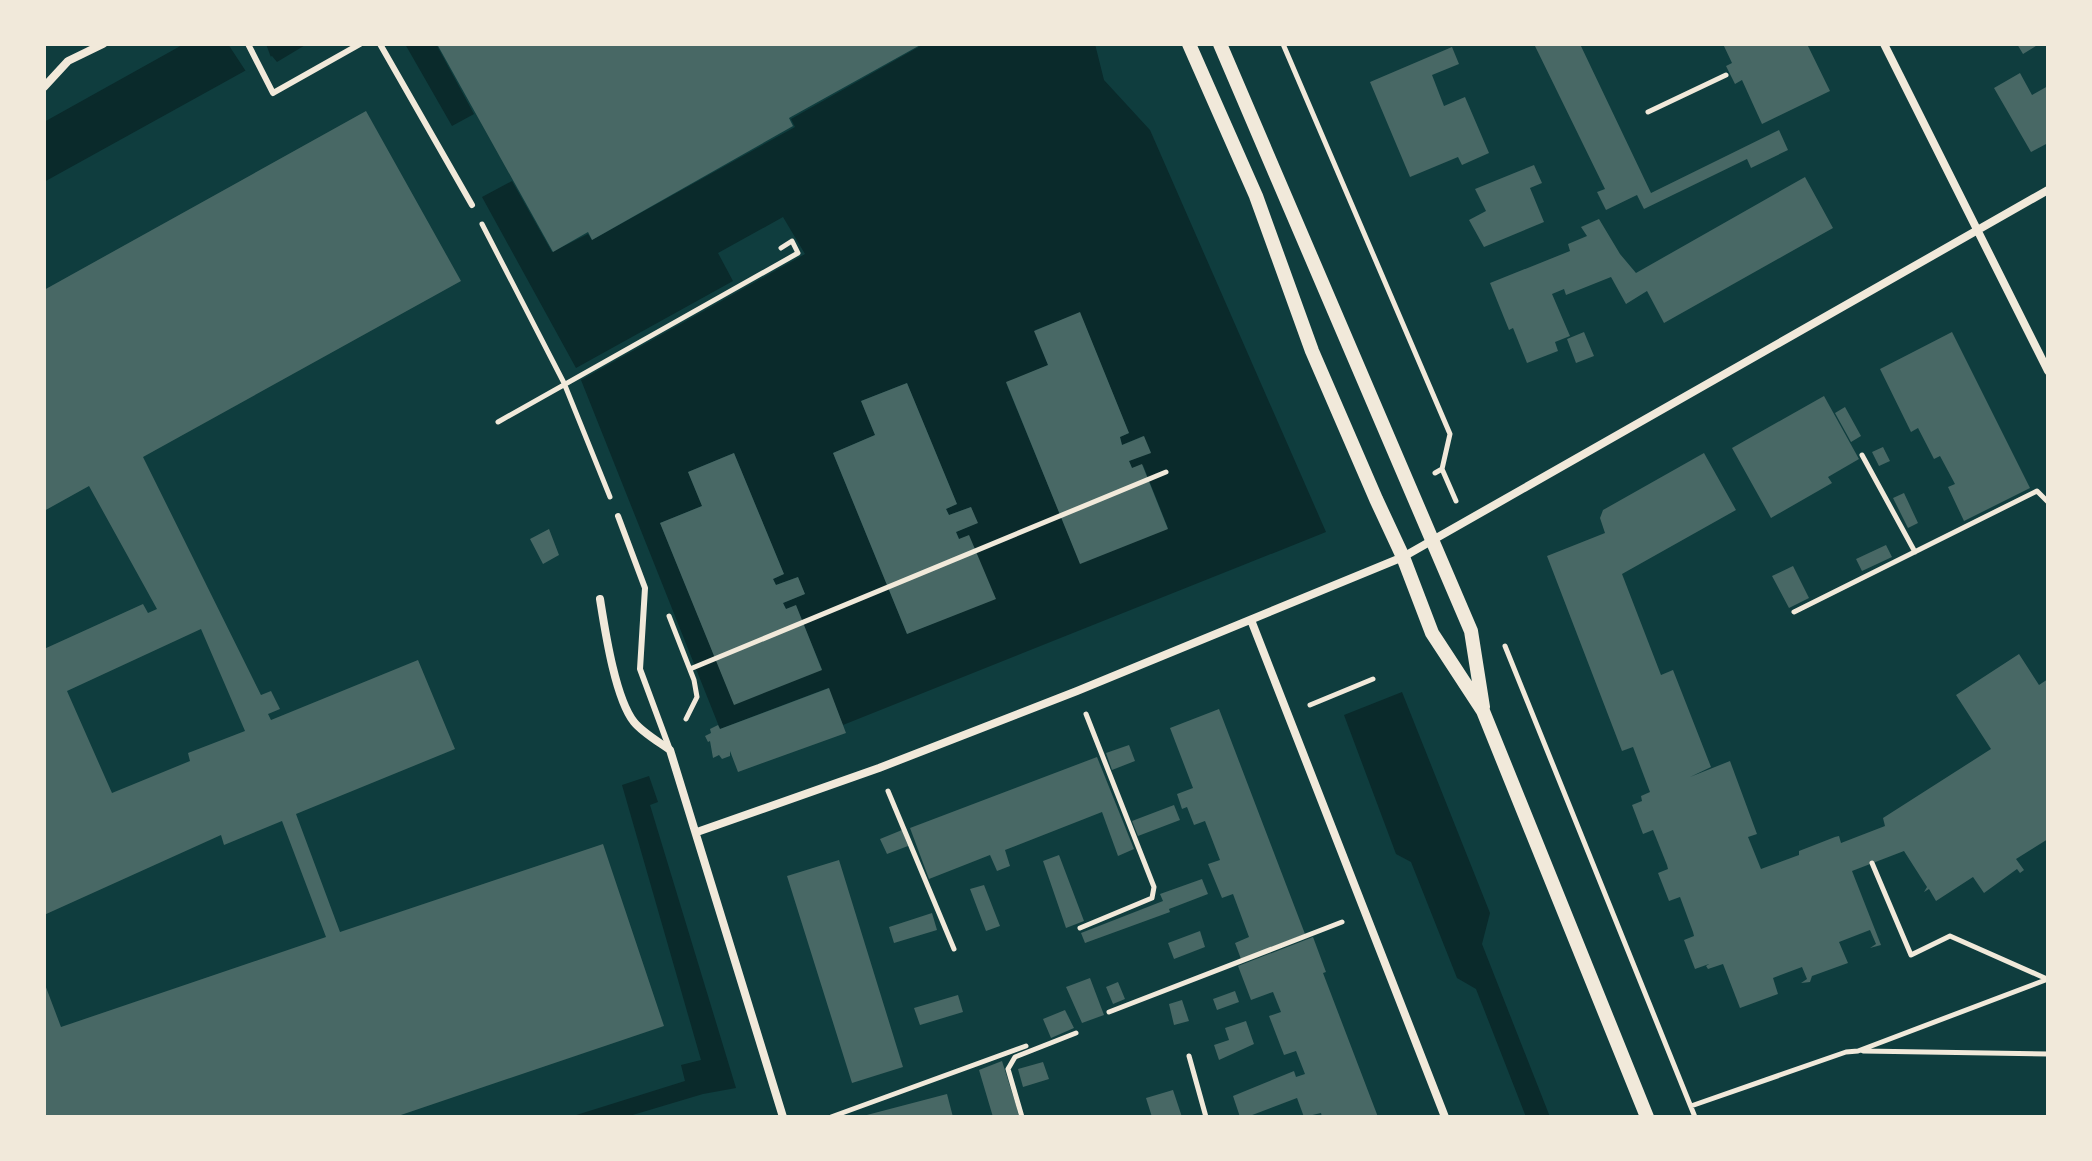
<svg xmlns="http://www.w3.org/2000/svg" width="2092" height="1161" font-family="'Titillium Web',sans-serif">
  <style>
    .water { fill: #0a2a2b; fill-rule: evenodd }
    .pier { fill: #0f3d3e }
    .building { fill: #486865; fill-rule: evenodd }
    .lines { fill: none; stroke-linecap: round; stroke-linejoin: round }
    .path { stroke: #f1e9da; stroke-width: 5 }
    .service { stroke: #f1e9da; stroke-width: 6 }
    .minor { stroke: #f1e9da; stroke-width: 8 }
    .tertiary { stroke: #f1e9da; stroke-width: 14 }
  </style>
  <rect width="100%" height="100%" fill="#0f3d3e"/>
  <path class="water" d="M184 44H307L277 62 272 56 44 182V122Z
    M405 44H436L474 114 452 126Z
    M924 44H1095L1104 80 1150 130 1326 532 843 725 828 688 720 729 581 380 805 254 783 217 718 253 733 281 576 368 482 197 512 181 552 252 588 234 592 240 795 127 791 119ZM1080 313 1129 433 1120 437 1122 445 1143 436 1151 452 1129 461 1132 468 1143 465 1168 528 1080 563 1006 383 1048 365 1035 330ZM907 383 957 504 946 509 949 515 971 507 977 523 956 532 959 539 969 536 995 598 907 634 833 453 875 435 861 401ZM734 453 784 574 773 579 776 585 798 577 805 594 783 603 786 609 796 606 822 669 734 704 660 523 702 506 688 472Z
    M1402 692 1490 913 1482 944 1550 1117H1526L1476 989 1457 978 1411 862 1396 854 1344 715Z
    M649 776 658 802 650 805 736 1088 703 1094 626 1117H570L685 1081 681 1065 701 1060 622 785Z"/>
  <path class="pier" d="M228 44H266L272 60 247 73Z"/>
  <path class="building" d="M437 44H922L789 118 793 126 592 240 588 232 553 252Z
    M1534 44H1580L1651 193 1779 130 1788 150 1751 168 1747 159 1644 209 1637 195 1606 210 1597 192 1605 189Z
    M1723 44H1807L1830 91 1762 124 1742 80 1735 84 1726 66 1732 63Z
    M2017 44H2039L2023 54Z
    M1452 47 1459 64 1432 75 1444 106 1465 97 1489 153 1462 165 1458 157 1410 177 1370 82Z
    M2020 73 2032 95 2048 86V143L2031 152 1994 88Z
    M366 111 461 281 143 457 261 695 271 691 280 709 268 714 271 720 418 660 455 749 296 814 340 932 603 844 664 1026 395 1117H44V982L61 1027 326 937 282 821 224 845 221 835 44 915V649L143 604 148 613 157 609 89 486 44 511V290ZM201 629 245 731 188 753 190 761 112 793 67 691Z
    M1534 165 1542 183 1530 188 1544 222 1484 247 1469 220 1486 211 1475 189Z
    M1805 177 1833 228 1664 323 1647 291 1626 304 1611 277 1566 295 1564 289 1552 294 1570 336 1555 342 1558 351 1527 363 1513 328 1509 330 1490 283 1570 251 1568 244 1587 236 1581 227 1599 219 1620 254 1636 273Z
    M1080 312 1129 433 1120 437 1122 445 1144 436 1151 453 1129 461 1132 468 1142 464 1168 529 1080 564 1006 382 1048 365 1034 331Z
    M1584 332 1594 356 1576 363 1567 339Z
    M1952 332 2030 488 1964 521 1948 487 1955 484 1940 456 1934 459 1918 428 1911 432 1880 369Z
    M907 383 957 504 946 509 949 515 971 507 978 523 956 532 959 539 969 535 996 599 907 634 833 453 875 435 861 401Z
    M1824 396 1859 459 1828 477 1832 483 1771 518 1732 448Z
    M1845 407 1861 436 1851 442 1835 413Z
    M1883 447 1890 461 1879 466 1872 452Z
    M734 453 784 574 773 579 776 585 798 577 805 594 783 603 786 609 796 605 822 670 734 705 660 523 702 506 688 472Z
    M1704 453 1736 510 1622 574 1661 675 1673 670 1711 767 1690 777 1730 761 1757 834 1748 837 1761 869 1799 855V851L1835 837 1839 836 1841 843 1885 826 1883 818 1991 749 1956 695 2019 654 2039 685 2048 679V839L2016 859 2024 870 2020 873 2017 869 1984 893 1973 877 1936 901 1929 889 1924 892 1927 887 1904 851 1852 871 1881 945 1870 948 1876 944 1870 930 1839 942 1848 963 1812 976 1810 982 1801 983 1807 979 1802 967 1773 978 1778 994 1740 1008 1723 964 1708 969 1706 966 1709 964 1695 969 1684 940 1694 936 1693 932 1680 897 1669 901 1658 873 1668 869 1667 865 1653 830 1643 834 1632 805 1642 801 1641 796 1650 792 1633 747 1622 751 1547 556 1605 533 1600 518 1603 510Z
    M1904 493 1918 523 1908 528 1893 498Z
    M549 529 559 555 543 564 530 539Z
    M1886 545 1892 557 1862 571 1856 559Z
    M1793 566 1809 598 1789 608 1772 576Z
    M829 688 846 733 738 772 730 751V756L722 759 719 755 713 758 710 741 708 742 705 736 711 733 710 729 718 725 720 729Z
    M1219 709 1305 934 1241 959 1235 943 1249 937 1233 894 1222 898 1208 864 1220 860 1205 821 1194 825 1187 807 1182 809 1177 794 1193 788 1170 728Z
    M1129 745 1135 761 1112 770 1106 753Z
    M1097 757 1134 849 1118 856 1102 812 1005 850 1010 866 997 871 990 855 929 879 910 828Z
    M1174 805 1180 820 1138 836 1132 821Z
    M902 830 908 846 887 854 880 839Z
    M1059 855 1084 921 1066 928 1043 861Z
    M839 860 903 1067 852 1083 787 876Z
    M1202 879 1208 894 1169 909 1170 912 1085 943 1081 933 1163 901 1160 894Z
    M984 885 1000 926 986 931 970 889Z
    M932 913 937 930 894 943 889 927Z
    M1200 931 1205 947 1174 959 1168 943Z
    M1313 937 1326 972 1323 973 1378 1117H1322L1321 1113 1304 1117 1297 1098 1247 1117H1240L1233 1096 1294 1071 1296 1077 1305 1074 1296 1051 1284 1055 1269 1016 1281 1012 1273 992 1251 1000 1238 966Z
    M1090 978 1104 1015 1082 1023 1066 987Z
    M1118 982 1125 999 1113 1004 1106 987Z
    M1235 991 1239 1002 1217 1010 1213 999Z
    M958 995 963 1012 920 1025 914 1008Z
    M1182 1000 1189 1021 1174 1025 1169 1004Z
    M1065 1010 1074 1028 1051 1038 1043 1019Z
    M1246 1021 1254 1044 1219 1060 1214 1045 1229 1040 1225 1028Z
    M1002 1061 1016 1105 1019 1117H993L979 1070Z
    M1043 1062 1049 1079 1023 1087 1018 1069Z
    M1173 1090 1182 1117H1152L1146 1098Z
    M947 1094 953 1117H864L863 1116Z"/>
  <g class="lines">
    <path class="path" d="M1283 44 1450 434 1442 469
      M1648 112 1726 75
      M482 224 564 383 610 497
      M498 422 798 253 792 241 781 248
      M1862 455 1915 552
      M1435 473 1442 469 1456 501
      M1794 612 2037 491 2048 502
      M669 616 694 680 697 697 686 719
      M1505 646 1695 1117
      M690 669 1166 472
      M1310 705 1373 679
      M888 791 954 949
      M1872 863 1911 955 1950 936 2047 979
      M1080 928 1152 898 1154 887 1086 714
      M1109 1012 1342 922
      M1863 1051 2048 1054
      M1189 1056 1206 1117
      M1691 1106 1846 1052 1858 1051 2048 979
      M831 1117 1026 1046
      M1022 1117 1008 1069 1015 1057 1076 1033"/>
    <path class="service" d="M248 44 273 93 360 44
      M380 44 472 205
      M618 516 645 588 640 669 670 750"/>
    <path class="minor" d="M1884 44 2048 371
      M44 87 68 61 103 44
      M600 599C605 630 615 698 634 722 643 733 659 742 670 750L783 1117
      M1251 620 1445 1117
      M697 832 879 768 1077 691 1403 557 2048 190"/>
    <path class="tertiary" d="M1189 44 1256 196 1312 351 1376 499 1403 557 1432 633 1483 711 1647 1117
      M1220 44 1471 631 1483 707"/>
  </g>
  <rect width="2092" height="1161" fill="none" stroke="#f1e9da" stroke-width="92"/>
</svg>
